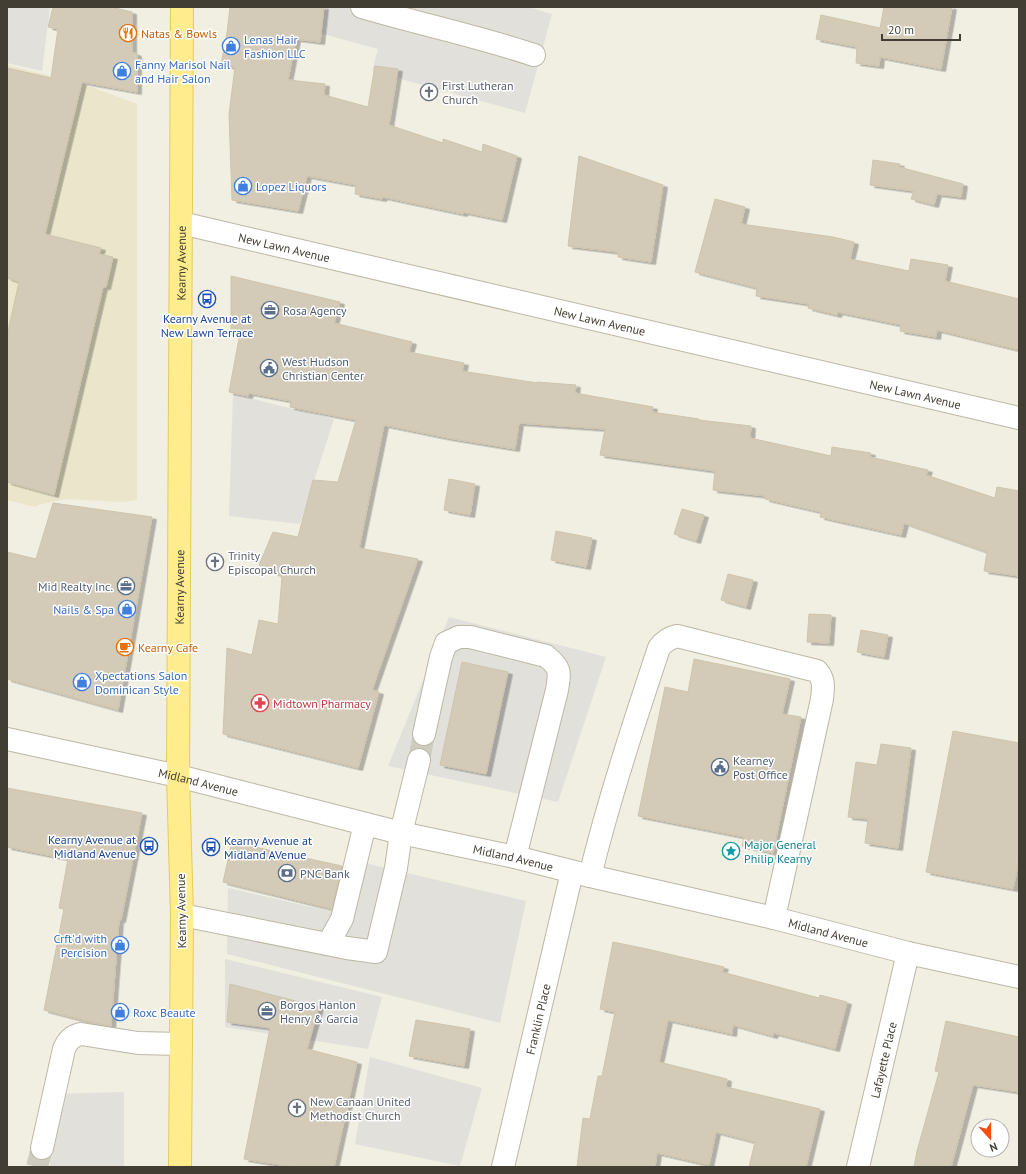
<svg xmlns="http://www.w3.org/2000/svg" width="1026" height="1174" font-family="'PT Sans',sans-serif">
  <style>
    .education { fill: #ebe6cb }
    .parking { fill: #e1e0db }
    .building { fill: #d3cbb7; stroke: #cec4ab; filter: url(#shadow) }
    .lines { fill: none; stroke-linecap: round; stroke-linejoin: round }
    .minor-tunnel { stroke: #cecbbf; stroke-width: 22; stroke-dasharray: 22 11; stroke-linecap: butt }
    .minor-casing { stroke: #bdb7a5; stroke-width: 24 }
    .major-casing { stroke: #e4cb5d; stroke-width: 24 }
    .minor { stroke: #fff; stroke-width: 22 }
    .major { stroke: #ffec8d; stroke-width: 22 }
    .labels { text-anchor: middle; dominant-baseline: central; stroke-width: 3; stroke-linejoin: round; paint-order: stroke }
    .food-label { font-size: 12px; fill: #c56008; stroke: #fff; text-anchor: start }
    .shop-label { font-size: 12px; fill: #366cbe; stroke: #fff; text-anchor: start }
    .worship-label { font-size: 12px; fill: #5b616d; stroke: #fff; text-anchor: start }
    .street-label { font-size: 12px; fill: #433e33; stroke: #fff }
    .service-label { font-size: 12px; fill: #4e5e75; stroke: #fff; text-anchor: start }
    .transit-label { font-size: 12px; fill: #164399; stroke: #fff }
    .health-label { font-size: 12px; fill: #be3a42; stroke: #fff; text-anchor: start }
    .culture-label { font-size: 12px; fill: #0d838f; stroke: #fff; text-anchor: start }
  </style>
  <defs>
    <filter id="shadow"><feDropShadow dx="4.5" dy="2.5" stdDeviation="0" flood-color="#0004"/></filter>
  </defs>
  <rect width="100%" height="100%" fill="#f1eee2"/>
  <path class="education" d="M7 65 83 84 137 104V500L123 502 65 499 38 505 35 507 7 500Z"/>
  <path class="parking" d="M7 7H50L42 71 7 63Z
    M323 7H528L552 14 525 113 372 71 378 49 316 32Z
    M233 394 334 419 300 524 229 516Z
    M449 617 606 657 558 802 388 766Z
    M352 860 526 901 500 1023 227 954 228 888 338 913Z
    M225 959 382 997 368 1049 225 1027Z
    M370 1057 482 1088 460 1166 355 1144Z
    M124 1092V1167H50V1094Z"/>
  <path class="building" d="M53 7H111L132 12V52L137 54V92L82 82 45 234 101 248 99 254 113 257 106 287H103L54 495 7 482V336L19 282 7 278V68L51 78 58 29 48 27Z
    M230 7H324L320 42 296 39 288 80 325 84 324 95 368 107 375 66 398 69 389 125 443 143V139L482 152 483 144 517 156 502 220 463 212V214L383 197 382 199 355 194 356 185 307 176 298 211 232 200 229 114 235 67 221 65 227 33Z
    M884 7H952L941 69 880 57 879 66 856 63 857 47 816 39 821 15 880 28Z
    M579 156 663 185 651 262 618 257V252L568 246Z
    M873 160 900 164 899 167 963 184 961 197 937 194 934 205 911 199 914 191 870 185Z
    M715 199 745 207 741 224 833 237 854 242 850 259 909 271 911 259 948 265 945 281 1019 299V350L937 330 936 337 900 331 901 325 838 312 837 315 808 308 809 304 756 296 757 288 695 272Z
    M231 276 340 302 334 323 412 342 409 352 464 363 462 371 537 383V382L576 385 575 393 653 407 652 412 699 419V420L751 426 750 438 831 456 832 447 871 453 870 457 928 470 926 475 995 498 997 487 1019 491V576L984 571 987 552 904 523 901 535 820 517 821 512 765 499 766 496 713 490 715 471 600 455 605 429 519 423 515 449 448 438 384 425 359 548 418 559 372 690 379 692 358 768 223 734 227 648 252 655 259 620 278 624 282 577 259 565 273 532 298 537 313 480 338 482 356 420 290 407 291 401 249 393 248 396 229 392 240 333 231 331Z
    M449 479 475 484 470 515 444 510Z
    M53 503 152 517 118 710 7 679V552L36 559Z
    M682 509 704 515 696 541 674 534Z
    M556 531 592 538 586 567 551 560Z
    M728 574 753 580 746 607 721 600Z
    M809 614 831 615 829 643 807 642Z
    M861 630 888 635 884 657 857 652Z
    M694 659 790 679 782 714 801 717 773 853 742 846 744 837 638 816 665 687 688 692Z
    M462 662 508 672 486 774 440 765Z
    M953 731 1019 743V860L1013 889 926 872Z
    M881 744 911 748 898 848 865 843 868 819 848 817 856 762 877 765Z
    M7 788 142 813 121 920H119L111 1026 94 1023 44 1010 64 909 59 908 68 859 7 847Z
    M232 842 342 866 332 909 223 882Z
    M613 942 647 949 724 967 722 972 819 998 820 995 847 1002 835 1049 774 1033 773 1036 733 1025 732 1034 668 1020 659 1062 727 1079 726 1087 820 1109 806 1167H749L755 1142 716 1132 709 1165 657 1153 655 1167H577L583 1118 590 1119 598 1076H602L615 1012 600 1009Z
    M230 984 319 1007 307 1049 357 1062 334 1167H293L244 1159 270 1028 227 1022Z
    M416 1020 470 1029 464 1066 409 1056Z
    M946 1021 1019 1037V1092L973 1085 951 1167H914L917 1151 939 1072 935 1071Z"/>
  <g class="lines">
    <path class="minor-tunnel" d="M419 760 424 734
      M37 1167 42 1148"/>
    <defs>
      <g id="minor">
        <path d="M362 7C419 24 477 36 534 55"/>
        <path id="s1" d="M181 223 1019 418"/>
        <path d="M424 734 441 657 446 643 459 637H470L546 656C561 668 560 672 557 690L515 857"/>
        <path id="s2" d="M7 739 178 776 401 833 515 857 590 876 774 918 908 953 1019 977"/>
        <path d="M590 876C609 799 634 723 659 648 664 641 669 638 677 636L817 671C825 680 823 688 822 699L774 918"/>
        <path d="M182 915 347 948 376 952 396 868 401 833 419 760"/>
        <path d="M328 944 342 919 365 824"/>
        <path d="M42 1148 64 1049C68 1040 72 1036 81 1034L138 1043 181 1044"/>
        <path id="s3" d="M503 1167 572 872"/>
        <path id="s4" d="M858 1167 908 953"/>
      </g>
      <g id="major">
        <path id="s5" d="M180 1167 182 915 178 776 182 7"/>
      </g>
    </defs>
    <use href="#minor" class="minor-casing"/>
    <use href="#major" class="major-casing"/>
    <use href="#minor" class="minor"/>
    <use href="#major" class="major"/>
  </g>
  <defs>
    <symbol id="restaurant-ring" viewBox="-11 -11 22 22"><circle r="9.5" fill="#fff" stroke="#e8710a" stroke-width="1.5"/><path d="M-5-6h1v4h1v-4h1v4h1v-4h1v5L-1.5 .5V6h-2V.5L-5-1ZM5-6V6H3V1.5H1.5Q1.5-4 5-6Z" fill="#e8710a"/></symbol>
    <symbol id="shop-ring" viewBox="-11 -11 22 22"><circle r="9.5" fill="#fff" stroke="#3f7fe0" stroke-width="1.5"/><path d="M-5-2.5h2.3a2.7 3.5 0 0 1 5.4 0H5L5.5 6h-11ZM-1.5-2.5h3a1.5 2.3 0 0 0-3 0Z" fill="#3f7fe0"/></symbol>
    <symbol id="church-ring" viewBox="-11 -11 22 22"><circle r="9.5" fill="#fff" stroke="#6b7280" stroke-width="1.5"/><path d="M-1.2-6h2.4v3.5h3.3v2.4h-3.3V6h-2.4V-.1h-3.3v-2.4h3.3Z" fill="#6b7280"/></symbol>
    <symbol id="bus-ring" viewBox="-11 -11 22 22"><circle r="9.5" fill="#fff" stroke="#1a4fb4" stroke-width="1.5"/><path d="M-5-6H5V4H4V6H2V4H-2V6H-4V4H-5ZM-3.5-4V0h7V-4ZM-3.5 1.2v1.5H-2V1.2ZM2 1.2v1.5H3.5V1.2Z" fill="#1a4fb4"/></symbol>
    <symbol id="office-ring" viewBox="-11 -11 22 22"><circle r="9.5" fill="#fff" stroke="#5c6f8a" stroke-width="1.5"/><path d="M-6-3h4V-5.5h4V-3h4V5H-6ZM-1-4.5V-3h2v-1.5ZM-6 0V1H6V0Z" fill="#5c6f8a"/></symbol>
    <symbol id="civic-ring" viewBox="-11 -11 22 22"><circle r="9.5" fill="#fff" stroke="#5c6f8a" stroke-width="1.5"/><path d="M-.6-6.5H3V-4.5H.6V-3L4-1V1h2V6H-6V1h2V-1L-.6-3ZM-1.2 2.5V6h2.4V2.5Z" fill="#5c6f8a"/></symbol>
    <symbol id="cafe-ring" viewBox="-11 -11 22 22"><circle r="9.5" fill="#fff" stroke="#e8710a" stroke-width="1.5"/><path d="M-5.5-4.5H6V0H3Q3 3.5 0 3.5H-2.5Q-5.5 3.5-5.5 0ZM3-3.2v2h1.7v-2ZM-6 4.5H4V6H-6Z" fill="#e8710a"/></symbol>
    <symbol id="pharmacy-ring" viewBox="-11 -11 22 22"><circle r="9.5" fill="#fff" stroke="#e0444e" stroke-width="1.5"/><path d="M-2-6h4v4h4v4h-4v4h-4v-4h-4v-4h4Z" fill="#e0444e"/></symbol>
    <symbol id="sight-ring" viewBox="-11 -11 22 22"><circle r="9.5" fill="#fff" stroke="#0f9aa8" stroke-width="1.5"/><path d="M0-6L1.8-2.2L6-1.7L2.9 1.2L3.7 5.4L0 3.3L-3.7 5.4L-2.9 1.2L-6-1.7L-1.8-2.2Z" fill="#0f9aa8"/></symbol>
    <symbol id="bank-ring" viewBox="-11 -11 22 22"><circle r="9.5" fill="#fff" stroke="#5c6f8a" stroke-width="1.5"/><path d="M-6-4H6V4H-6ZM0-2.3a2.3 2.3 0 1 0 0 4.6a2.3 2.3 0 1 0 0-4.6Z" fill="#5c6f8a"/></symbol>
  </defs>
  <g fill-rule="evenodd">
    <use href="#restaurant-ring" x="118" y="23" width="20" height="20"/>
    <use href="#shop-ring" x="221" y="36" width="20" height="20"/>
    <use href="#shop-ring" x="112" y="61" width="20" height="20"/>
    <use href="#church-ring" x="419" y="82" width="20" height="20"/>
    <use href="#shop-ring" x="233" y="176" width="20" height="20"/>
    <use href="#bus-ring" x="197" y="289" width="20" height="20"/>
    <use href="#office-ring" x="260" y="300" width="20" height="20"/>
    <use href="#civic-ring" x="259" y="358" width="20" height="20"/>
    <use href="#church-ring" x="205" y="552" width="20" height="20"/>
    <use href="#office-ring" x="116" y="576" width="20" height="20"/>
    <use href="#shop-ring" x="117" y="599" width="20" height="20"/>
    <use href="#cafe-ring" x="115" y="637" width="20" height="20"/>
    <use href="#shop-ring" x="72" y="672" width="20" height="20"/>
    <use href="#pharmacy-ring" x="250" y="693" width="20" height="20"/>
    <use href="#civic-ring" x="710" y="757" width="20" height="20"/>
    <use href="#bus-ring" x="139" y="836" width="20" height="20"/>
    <use href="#bus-ring" x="201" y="837" width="20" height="20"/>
    <use href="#sight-ring" x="721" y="841" width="20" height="20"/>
    <use href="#bank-ring" x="277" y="863" width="20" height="20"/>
    <use href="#shop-ring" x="110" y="935" width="20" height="20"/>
    <use href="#office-ring" x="257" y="1001" width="20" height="20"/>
    <use href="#shop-ring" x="110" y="1002" width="20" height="20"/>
    <use href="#church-ring" x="287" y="1098" width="20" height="20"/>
  </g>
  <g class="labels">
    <g class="food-label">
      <text x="141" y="33">Natas &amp; Bowls</text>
      <text x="138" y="647">Kearny Cafe</text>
    </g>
    <g class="shop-label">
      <text x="244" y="39">Lenas Hair<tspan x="244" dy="14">Fashion LLC</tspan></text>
      <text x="135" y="64">Fanny Marisol Nail<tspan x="135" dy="14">and Hair Salon</tspan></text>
      <text x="256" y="186">Lopez Liquors</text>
      <text x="114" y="609" text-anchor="end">Nails &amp; Spa</text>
      <text x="95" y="675">Xpectations Salon<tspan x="95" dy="14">Dominican Style</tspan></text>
      <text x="107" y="938" text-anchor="end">Crft'd with<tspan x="107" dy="14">Percision</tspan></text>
      <text x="133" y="1012">Roxc Beaute</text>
    </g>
    <g class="worship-label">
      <text x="442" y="85">First Lutheran<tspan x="442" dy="14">Church</tspan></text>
      <text x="228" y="555">Trinity<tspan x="228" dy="14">Episcopal Church</tspan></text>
      <text x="310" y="1101">New Canaan United<tspan x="310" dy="14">Methodist Church</tspan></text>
    </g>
    <g class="street-label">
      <text stroke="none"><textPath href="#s1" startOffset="106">New Lawn Avenue</textPath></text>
      <text stroke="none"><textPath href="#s5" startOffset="904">Kearny Avenue</textPath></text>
      <text stroke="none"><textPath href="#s1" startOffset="430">New Lawn Avenue</textPath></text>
      <text stroke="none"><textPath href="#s1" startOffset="754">New Lawn Avenue</textPath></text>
      <text stroke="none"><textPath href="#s5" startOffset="580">Kearny Avenue</textPath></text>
      <text stroke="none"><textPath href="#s2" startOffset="196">Midland Avenue</textPath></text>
      <text stroke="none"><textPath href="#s2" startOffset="520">Midland Avenue</textPath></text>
      <text transform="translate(181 911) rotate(-91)">Kearny Avenue</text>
      <text stroke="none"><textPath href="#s2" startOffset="844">Midland Avenue</textPath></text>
      <text stroke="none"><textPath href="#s3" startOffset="152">Franklin Place</textPath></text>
      <text stroke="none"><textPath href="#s4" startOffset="110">Lafayette Place</textPath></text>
    </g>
    <g class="service-label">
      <text x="283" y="310">Rosa Agency</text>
      <text x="282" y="361">West Hudson<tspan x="282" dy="14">Christian Center</tspan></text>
      <text x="113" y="586" text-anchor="end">Mid Realty Inc.</text>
      <text x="733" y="760">Kearney<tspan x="733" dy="14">Post Office</tspan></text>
      <text x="300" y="873">PNC Bank</text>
      <text x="280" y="1004">Borgos Hanlon<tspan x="280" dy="14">Henry &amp; Garcia</tspan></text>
    </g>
    <g class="transit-label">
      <text x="207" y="318">Kearny Avenue at<tspan x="207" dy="14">New Lawn Terrace</tspan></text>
      <text x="136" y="839" text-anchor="end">Kearny Avenue at<tspan x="136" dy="14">Midland Avenue</tspan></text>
      <text x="224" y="840" text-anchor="start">Kearny Avenue at<tspan x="224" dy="14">Midland AVenue</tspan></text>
    </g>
    <g class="health-label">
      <text x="273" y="703">Midtown Pharmacy</text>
    </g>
    <g class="culture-label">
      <text x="744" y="844">Major General<tspan x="744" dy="14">Philip Kearny</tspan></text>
    </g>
  </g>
  <rect width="1026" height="1174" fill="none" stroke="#433e33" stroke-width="16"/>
  <g transform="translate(990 1138) rotate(159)"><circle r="19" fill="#ffffff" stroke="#b4b2ad"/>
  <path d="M0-3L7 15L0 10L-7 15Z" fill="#fc4d0e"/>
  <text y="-6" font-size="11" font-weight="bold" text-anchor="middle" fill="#433e33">N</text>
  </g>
  <path d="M882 34v6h78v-6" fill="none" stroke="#433e33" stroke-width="2"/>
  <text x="888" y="34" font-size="12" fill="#433e33" stroke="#ffffff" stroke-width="3" paint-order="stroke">20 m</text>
</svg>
